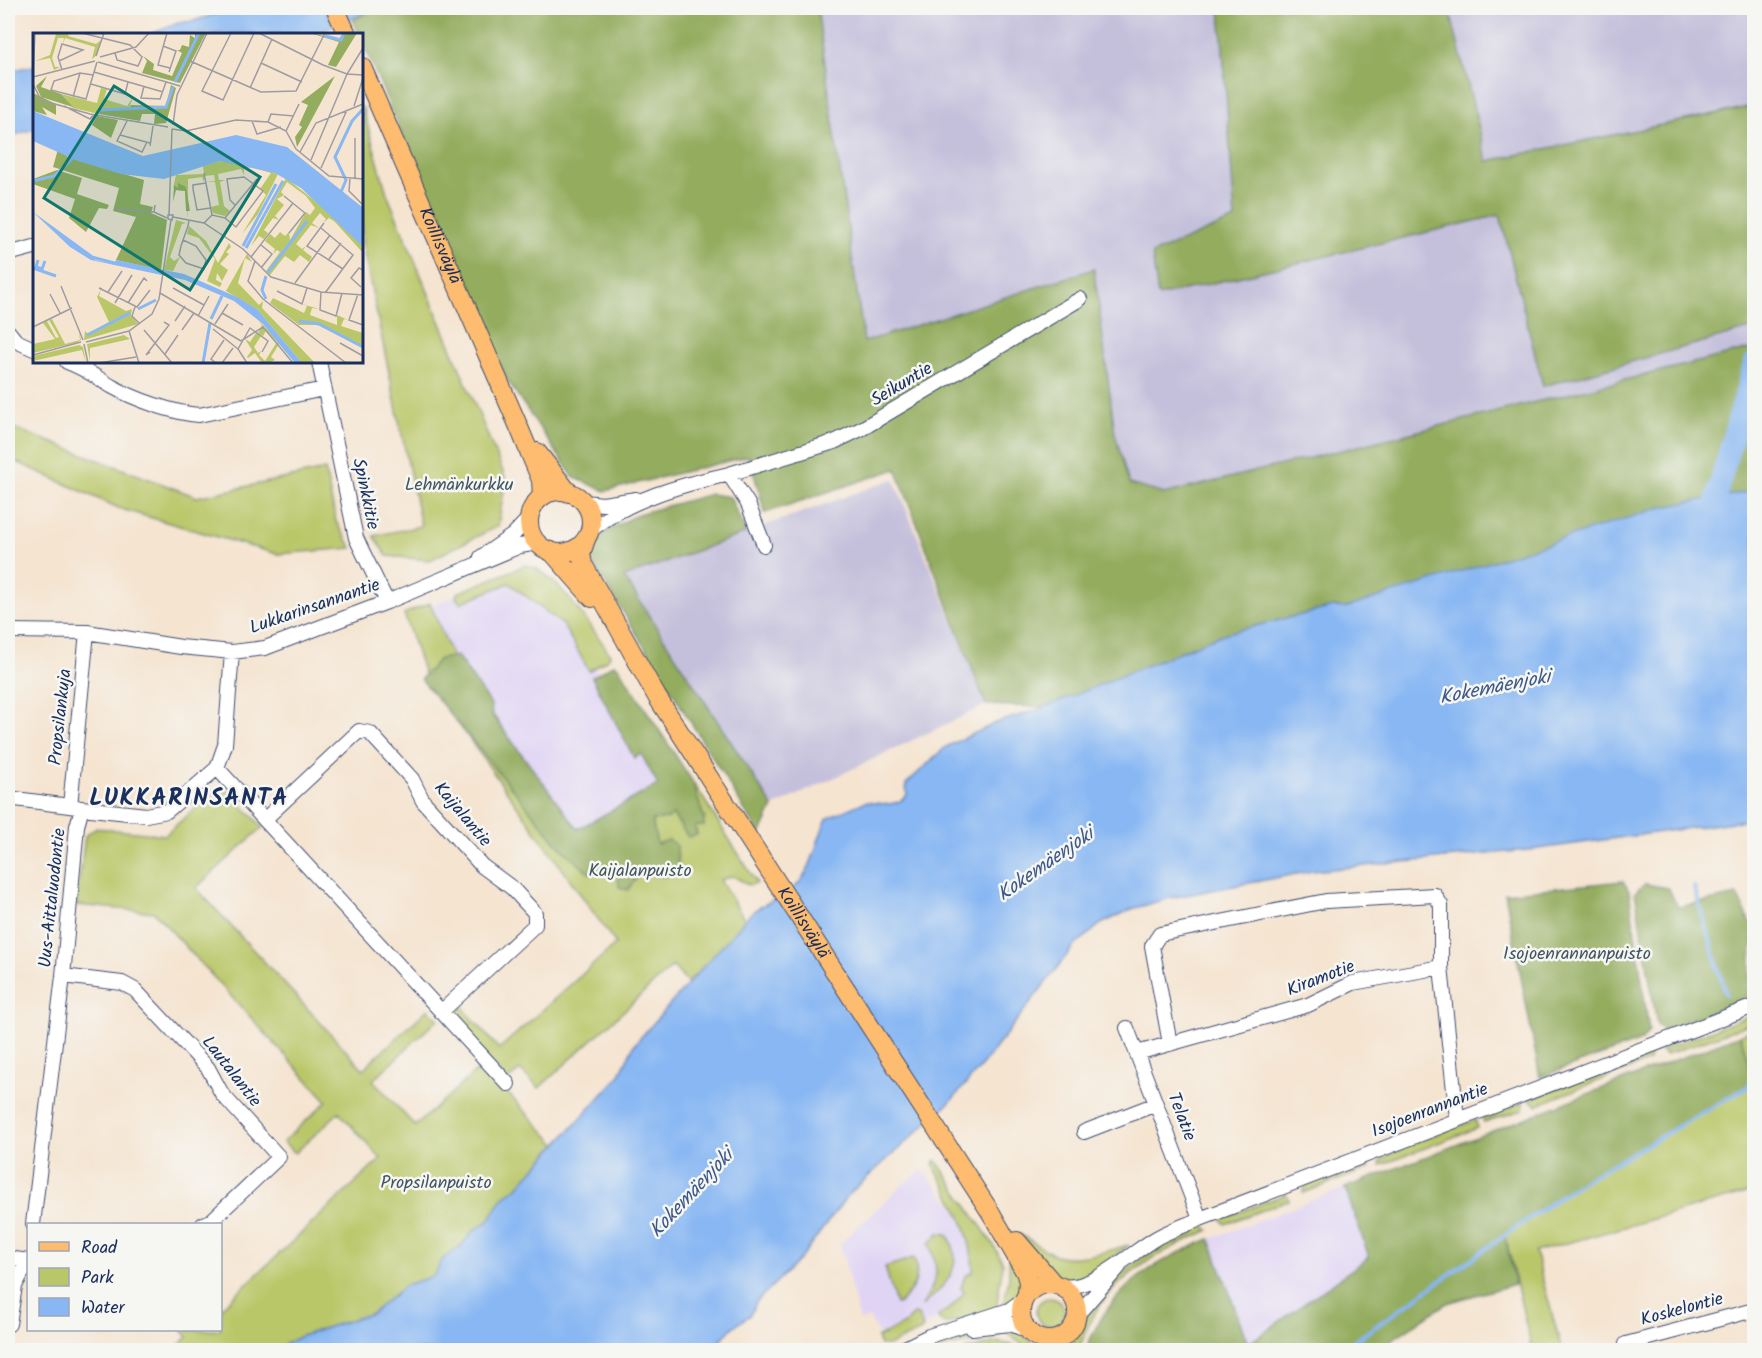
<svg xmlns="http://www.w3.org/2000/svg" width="1762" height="1358" font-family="Kalam,sans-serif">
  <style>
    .built { fill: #e0d4f4 }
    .industrial { fill: #c4c0db }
    .green { fill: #bac769; stroke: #6a7b64; stroke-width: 1.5 }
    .forest { fill: #93ac5d; stroke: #576e5e; stroke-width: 1.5 }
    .water { fill: #88b7f3; stroke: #5273a8; stroke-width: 1.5 }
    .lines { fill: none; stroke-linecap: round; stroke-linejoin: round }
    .stream { stroke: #88b7f3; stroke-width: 4 }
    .river { stroke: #88b7f3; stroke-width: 21 }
    .minor-casing { stroke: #3c4a6f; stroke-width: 16 }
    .major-casing { stroke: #3c4a6f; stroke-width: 20 }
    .minor { stroke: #fff; stroke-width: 14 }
    .major { stroke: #fdbc6f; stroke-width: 18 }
    .labels { text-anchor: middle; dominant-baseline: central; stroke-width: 5; stroke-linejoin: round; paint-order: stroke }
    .street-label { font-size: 18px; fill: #1b2f5e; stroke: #f6f6f2 }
    .park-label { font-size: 18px; fill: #435561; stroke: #f6f6f2 }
    .water-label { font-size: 20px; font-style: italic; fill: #3c588b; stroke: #f6f6f2 }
    .district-label { font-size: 24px; font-weight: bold; letter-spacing: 1.5px; fill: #1b2f5e; stroke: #f6f6f2 }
    .inset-river { fill: none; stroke: #88b7f3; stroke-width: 3 }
    .inset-road { fill: none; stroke: #9e9ca2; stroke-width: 1.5 }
    .view { fill: #0f766e; fill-opacity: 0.15; stroke: #0f766e; stroke-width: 3 }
    .inset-edge { fill: none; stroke: #1b2f5e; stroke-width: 3 }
  </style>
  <rect width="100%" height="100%" fill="#f6f6f2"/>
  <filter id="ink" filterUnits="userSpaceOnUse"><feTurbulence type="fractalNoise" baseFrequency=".0167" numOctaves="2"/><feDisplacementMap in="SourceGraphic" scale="12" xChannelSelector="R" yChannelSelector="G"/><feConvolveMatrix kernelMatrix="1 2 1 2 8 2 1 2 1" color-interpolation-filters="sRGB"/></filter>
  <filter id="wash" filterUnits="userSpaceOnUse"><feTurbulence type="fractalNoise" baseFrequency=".008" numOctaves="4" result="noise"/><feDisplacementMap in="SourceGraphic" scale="24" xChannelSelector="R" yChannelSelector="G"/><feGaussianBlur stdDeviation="1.35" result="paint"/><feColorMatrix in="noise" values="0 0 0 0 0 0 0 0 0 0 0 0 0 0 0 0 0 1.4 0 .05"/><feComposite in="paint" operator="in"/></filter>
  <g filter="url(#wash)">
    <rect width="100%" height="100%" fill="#f5e4d0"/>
    <path class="built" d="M511 572 564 609 659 786 576 831 453 659 432 605Z
      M922 1170 953 1205 985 1259 953 1313 888 1341 880 1337 869 1318 860 1321 840 1244 900 1187Z
      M1345 1188 1369 1257 1247 1344 1210 1239Z"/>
    <path class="industrial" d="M817 8H1754V490L986 705 773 807 624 577 894 479 972 669 896 469 864 342Z"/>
    <path class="green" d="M362 106 387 194 506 479 498 526 430 560 387 556 374 536 421 526 362 243Z
      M8 426 197 497 325 470 336 522 352 548 277 554 121 509 8 458Z
      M526 565C556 571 593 630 610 654L609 658 589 671 563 625 509 583 460 603 456 597 457 593Z
      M430 603 453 659 576 831 659 786 697 835 695 826 705 818 697 803 694 784 757 883 749 885 733 876 720 880 745 920 727 943 687 983 673 966 539 1088 520 1070 507 1081 453 1021V1010L463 1001 464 1009 499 1049 616 944 425 677 404 614Z
      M215 791H228L263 827 196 888 363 1069 428 1009 438 1019 373 1080 415 1126 482 1066 556 1144 518 1187 504 1197 488 1222 474 1230 460 1247 443 1259 434 1276 406 1285 372 1313 301 1336 274 1350H173L188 1337 182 1330H220L221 1308 381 1159 339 1112 295 1153 283 1142 327 1101 154 912 76 905 85 836 96 828 165 835Z
      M1754 1014V1022L1665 1055 1661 1050Z
      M1754 1029V1191L1535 1252 1562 1350H1532L1505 1235 1578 1184 1752 1072 1740 1035Z
      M1646 1054 1650 1055 1649 1061 1537 1105 1529 1099Z
      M1523 1102V1110L1484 1122 1482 1118Z
      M1476 1120 1477 1128 1381 1165 1380 1161 1407 1145Z
      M936 1160 993 1244 1003 1263 996 1310 946 1324 940 1321 938 1315 951 1308 964 1293 961 1288 965 1276 973 1272C972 1228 953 1202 933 1164Z
      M1358 1165H1369L1370 1168 1303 1193 1304 1186Z
      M1286 1194 1289 1200 1225 1224 1221 1219Z
      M1203 1225 1209 1230C1166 1249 1123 1270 1096 1311 1088 1322 1085 1337 1078 1349L1071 1350C1073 1340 1077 1334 1082 1325 1108 1275 1152 1248 1203 1225Z
      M939 1233 947 1234C967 1265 945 1287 922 1306 937 1280 941 1272 929 1244Z
      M1019 1234C1031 1240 1040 1248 1051 1253 1074 1264 1105 1251 1129 1245 1066 1295 1072 1293 1019 1234Z
      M1009 1254 1022 1277 1019 1297 1003 1308 1009 1277Z
      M914 1258C921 1278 914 1288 900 1303L896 1304 885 1267Z
      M1036 1312a14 14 0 1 1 28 0a14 14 0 1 1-28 0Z
      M914 1314 918 1315 923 1328 921 1331 888 1346 880 1345 877 1338 906 1323Z
      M1007 1328 1017 1329 1040 1350C1029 1350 1010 1339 1007 1328Z
      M999 1330 996 1337 936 1350H914L940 1340Z
      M997 1342 1012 1345 1019 1350H964Z"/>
    <path class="forest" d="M376 8H817L864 342 1094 269 1115 434 1129 484 1164 494 1754 348V493L1346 608 1333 607 1223 634 1046 707 986 705 896 469 765 513 749 456 605 491 573 477 507 380 353 20Z
      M1220 8H1449L1487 161 1754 106V328L1543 386 1500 215 1158 296 1152 254 1235 219Z
      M711 494 730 497 746 533 624 577 773 807 760 835 590 558 602 534 638 514Z
      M457 656 491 705 492 715 578 829 658 785 641 754 634 758 592 677 614 664 619 668 694 784C696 798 705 814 704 826H695L697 835 688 837 673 815 668 819 652 820 657 844 669 840 677 846 678 866 665 877 640 873 628 890 619 887 618 876 609 873H589L562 849 421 679 439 659Z
      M1623 881 1629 891 1649 1031 1641 1041 1540 1077 1505 893Z
      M1645 884 1668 888 1678 907 1737 895 1754 931 1747 998 1663 1031 1657 1024 1635 892Z
      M1740 1035 1752 1072 1749 1086 1578 1184 1505 1235 1515 1284 1447 1303 1376 1350H1086C1108 1289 1153 1262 1210 1239L1248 1344 1369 1257 1345 1188Z"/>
    <path class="water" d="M234 8H376L315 34H151L178 23 194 21Z
      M34 66V129L8 137V71Z
      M1754 491V819L1538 849 1312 871 1170 898 1132 909 1101 924 1073 947 984 1063 952 1100 848 1195 800 1259 757 1301 749 1316 733 1327 711 1350H274L301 1336 372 1313 406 1285 434 1276 443 1259 460 1247 474 1230 488 1222 504 1197 518 1187 619 1076 634 1045 751 913C764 903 782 897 795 887 813 872 816 839 827 819 832 816 863 802 866 802 880 803 897 808 907 795L906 784 946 747 996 723 1046 707 1223 634 1333 607 1346 608 1662 507Z"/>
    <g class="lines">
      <path class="stream" d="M1694 887 1726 994
        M1342 1350 1578 1184 1749 1086 1752 1072"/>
      <path class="river" d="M1722 525 1716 497 1754 363"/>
    </g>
  </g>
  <g filter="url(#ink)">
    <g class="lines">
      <defs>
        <path id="minor" d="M8 254 34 247
          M8 331 16 341 34 349
          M67 362C84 368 96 377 111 386 134 399 173 413 199 415L324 389
          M319 362 356 538 387 602
          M729 474 834 442 863 428 1080 299
          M584 502 603 504 636 499
          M590 531C628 499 681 485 729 474L748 504 764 545
          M481 557 513 535 530 517
          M8 631 87 632 181 647 232 652 265 648 387 602 520 546 538 543
          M217 768 508 1084
          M8 798 77 807
          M70 806 87 632
          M265 819 359 731 370 733 412 779 423 801 482 866 512 888 535 913V925L441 1012
          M63 976 122 983 135 990 208 1068 222 1094 279 1157 211 1221 203 1224
          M1127 1028 1200 1219
          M1170 1044 1152 946 1160 934 1326 901 1435 895 1441 905V967L1457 1119
          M1137 1053 1308 1005 1353 983 1441 967
          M1084 1132 1156 1104
          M33 1224 63 976 77 826 82 808 146 815 167 811 217 768 225 745 232 652
          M8 1258 28 1261
          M1061 1286C1092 1292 1131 1252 1158 1237 1171 1230 1186 1225 1200 1219L1754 1006
          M1077 1315 1119 1267
          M9 1324 15 1286 28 1261
          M972 1328 1011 1324 1028 1331
          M901 1350 929 1336 1009 1310 1024 1299
          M1628 1350 1626 1344 1754 1310"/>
        <g id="major">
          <path d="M335 8 347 34"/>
          <path id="s1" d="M362 67 518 425 541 480 542 497"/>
          <path d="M537 452 569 493"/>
          <circle cx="560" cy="522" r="31"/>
          <path id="s2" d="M586 539 581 554 583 564 657 697 991 1213 1025 1272 1028 1282 1027 1293"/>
          <path d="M551 551 592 598"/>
          <path d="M1017 1241 1054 1284"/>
          <circle cx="1049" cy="1312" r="28"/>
        </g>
      </defs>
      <use href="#minor" class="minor-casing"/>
      <use href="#major" class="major-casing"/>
      <use href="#minor" class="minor"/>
      <use href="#major" class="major"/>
    </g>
  </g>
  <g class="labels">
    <g class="street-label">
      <text stroke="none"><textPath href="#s1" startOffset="195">Koillisväylä</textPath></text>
      <text transform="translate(902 385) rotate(-31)">Seikuntie</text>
      <text transform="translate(365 494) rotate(78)">Spinkkitie</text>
      <text transform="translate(315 607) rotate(-19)">Lukkarinsannantie</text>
      <text transform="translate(61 717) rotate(-84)">Propsilankuja</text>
      <text transform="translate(462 815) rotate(50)">Kaijalantie</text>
      <text transform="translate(53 898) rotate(-84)">Uus-Aittaluodontie</text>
      <text stroke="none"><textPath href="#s2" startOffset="447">Koillisväylä</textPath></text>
      <text transform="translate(1321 979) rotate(-21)">Kiramotie</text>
      <text transform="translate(231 1072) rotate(52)">Lautalantie</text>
      <text transform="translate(1430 1111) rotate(-21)">Isojoenrannantie</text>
      <text transform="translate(1181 1117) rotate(69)">Telatie</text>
      <text transform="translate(1682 1310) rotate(-15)">Koskelontie</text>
    </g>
    <g class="park-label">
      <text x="459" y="485">Lehmänkurkku</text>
      <text x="640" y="871">Kaijalanpuisto</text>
      <text x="1577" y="954">Isojoenrannanpuisto</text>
      <text x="436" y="1183">Propsilanpuisto</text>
    </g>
    <g class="water-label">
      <text transform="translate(1495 688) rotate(-11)">Kokemäenjoki</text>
      <text transform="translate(1046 865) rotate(-35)">Kokemäenjoki</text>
      <text transform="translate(692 1194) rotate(-47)">Kokemäenjoki</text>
    </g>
    <g class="district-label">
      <text x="189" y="798">LUKKARINSANTA</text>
    </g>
  </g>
  <g transform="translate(33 33)">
    <rect width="330" height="330" fill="#f5e4d0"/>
    <path d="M20 0H36L35 3 63 11 68 7 64 22 59 26 62 14 32 5 30 11 31 5H25L19 25 22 34H27L21 37 17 25 2 28 17 22 23 1ZM68 55 74 56 71 66 94 73 100 64 96 76 67 77 66 81 40 75 28 61 64 70ZM187 128 211 130 245 141 225 181 209 201 233 162 227 156 238 140 219 134 211 136V142L208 136 185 141 186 147H192L187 149 191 173 197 178 192 183 180 180 178 174 186 172 182 149H173L182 148 181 142 171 143V149L169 144 155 146V185L152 158 143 157 142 152 140 156 143 142 171 141 170 133ZM253 145 305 186 328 211 330 220 302 189 296 185 290 190 293 186 287 180 279 190 286 195 278 192 263 211 269 216 273 213 270 217 279 224 276 229 267 222 261 229 252 223 237 242 233 238 247 219 244 217 240 221 242 216 232 208 237 201 242 205 247 199 252 203 256 199 257 207 273 179 277 182 282 175 273 163 254 149 248 159 251 162 244 166 251 172 242 183 246 187 240 185 231 197 235 200 231 206 226 203 218 213ZM143 187 153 190 149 191 137 224 141 228 147 224 140 238 131 237ZM156 193 173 208 185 230 196 210 198 214 193 219 196 221 187 231 195 237 189 248 184 240 183 247 189 250 187 254 174 248 182 226 166 205 154 201ZM214 221 219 229 212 225 205 250 226 272 230 268 229 275 282 330H269L224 276 193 258ZM68 256 66 263 93 278 99 276 98 282 105 291 51 307 52 298 55 301 76 289 64 264ZM240 265 271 280 274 273 269 271 286 276 279 275 277 282 304 292V282L315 287 311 286 308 293 330 300V315L285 292H266L237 270ZM19 286 32 311 47 307 46 299 48 307 43 310 0 320V311L22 306 10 290 14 288 23 305 26 304 16 287ZM224 286 245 307 262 330 246 311 238 324 242 327 236 330H229L222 320 215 325 214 324 219 317 212 306 217 309 223 300 228 303 221 314 225 320 228 318 226 322 232 328 244 309 233 298 230 303 225 300 229 292ZM91 302 97 306 57 315V328L54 311ZM46 312 50 314 53 330 49 317 0 328V323Z" fill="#bac769"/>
    <path d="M162 0H173L147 50 109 40 114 28 110 23 121 31 120 37 139 43 149 20 144 17H147L149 12 156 14 157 2 162 5ZM277 0 306 6 310 0H324L303 34 295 32 306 9ZM14 43 8 54 28 61 40 74 8 64 3 53ZM302 43 264 114 262 104 269 94 266 92 275 72 268 69ZM138 52 143 55 133 90 121 91 122 81H109L107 88 66 81 68 76H96L98 72 133 73ZM0 60 23 71V82L9 74 14 82 0 78ZM64 83 85 87 78 105 59 92ZM25 116 35 124 111 147 107 171 120 174 118 180 134 187 128 237 83 227 103 184 80 178 86 155 20 134ZM24 137 49 145 44 161 76 172 74 176 66 175 53 199 36 185 42 166 0 151V146ZM145 150 153 154 157 178H153L152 158 143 157 140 169 141 152 145 155Z" fill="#93ac5d"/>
    <path d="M0 78 110 123 203 102 254 114 329 174 330 214 268 155 242 140 187 128 131 146 88 141 45 128 0 108ZM0 179 59 222 62 227 81 231 83 227 151 241 204 264 224 276 269 330H262L230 291 201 268 152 247 58 227 37 214Z" fill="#88b7f3"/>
    <path class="inset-river" d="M292 3 308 7 311 0M142 49 166 0M67 77 133 74 140 54M0 148 21 143 41 124M308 159 313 147 302 124 319 88 330 76M210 213 243 151M213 215 250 148M55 223 85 231M5 227 3 234 9 236 12 228M0 235 23 243M235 239 274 188M233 266 229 257 233 243M105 276 123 267M178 286 189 263M266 288 286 291 330 314M54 302 97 280M170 330 177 290"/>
    <path class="inset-road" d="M49 0 97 12 109 24 105 33 84 27 82 20M134 0 125 32 137 35M198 0 169 58 190 67 221 0M226 0 290 32 314 41 330 42M130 13 143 18 136 39M63 23 71 0M67 24 103 14 116 0M26 28 50 17 29 11 25 24 29 37M157 28 228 59 263 58 292 0M65 29 147 53M228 30 269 49M61 39 130 59M0 41 2 0M60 42 47 40 21 48 18 57 53 66 64 29M0 44 62 28M0 51 8 67 57 81 135 94M58 51 92 61 95 49M111 53 108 65 127 66 133 49M217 55 239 6M40 64 47 40M31 73 57 86 60 82M321 73 330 45M94 88 84 108 109 119 114 109M219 88 224 101 248 94M235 89 238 81 261 83M140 92 144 62 174 0M139 96 153 98 203 87 235 89 253 98 263 116 296 143 330 146M253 98 266 71M87 102 117 110M117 113 120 93M267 119 283 90 330 71M278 127 314 41 330 15M288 135 314 77M171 140 179 182M317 145 316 158 330 172M322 145V105M173 150 160 152V156L164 177 177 175M251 163 272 180 256 200M122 172 121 179 134 185M83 176 121 179M135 182H140L139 187 135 186ZM136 182 139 96M140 184 171 190 210 216 238 244 288 259 330 262M192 185 203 194 230 158 211 144 194 146 197 167 202 172M171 190 179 182 192 185 224 146M291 190 274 213 310 236M288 195 320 222 292 260M150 207 163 213 173 227 171 236 153 230 146 222 148 213 155 193 156 187M228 212 239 221 228 235M218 224 260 170M296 226 308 210M222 228 215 248 230 266 313 330M262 250 297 202M28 253 50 307M328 254 318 245 326 235 330 237M140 255 171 272M69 256 66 255 104 274 117 257M244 258 269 271 274 255M75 259 89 238M288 259 287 277 303 283 309 260M127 260 208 308M17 261 27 280M325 261 316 287 330 292M82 270 99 242M95 270 111 245 114 248M102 274 99 283 107 291M189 280 210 292M165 283 176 263M142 288 152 273M182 291 195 271M0 294 39 275M180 296 205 316M111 297 139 330M149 297 161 280M96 298 106 330M208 308 230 294 260 330M53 309 96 298 119 281 126 266 138 187M307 310 330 323M51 311 55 330M117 319 113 322 136 292 131 289M132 321 145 302M0 322 48 309M66 330 103 324M183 330 178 326 191 307M189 330 200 315M214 330 205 316 217 295 235 308 229 319"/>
    <path class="view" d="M81 53 227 144 157 257 11 165Z"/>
    <rect width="330" height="330" class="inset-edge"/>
  </g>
  <rect width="1762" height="1358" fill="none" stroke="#f6f6f2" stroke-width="30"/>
  <rect x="27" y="1223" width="195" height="108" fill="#f6f6f2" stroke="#9ea6b7" stroke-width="1.5"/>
  <rect x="39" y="1242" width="30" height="9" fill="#fdbc6f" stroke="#9ea6b7" stroke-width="1.5"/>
  <text x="81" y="1253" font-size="18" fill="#1b2f5e">Road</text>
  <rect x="39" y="1268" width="30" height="18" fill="#bac769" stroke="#9ea6b7" stroke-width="1.5"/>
  <text x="81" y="1283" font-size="18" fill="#1b2f5e">Park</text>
  <rect x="39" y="1298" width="30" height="18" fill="#88b7f3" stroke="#9ea6b7" stroke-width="1.5"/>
  <text x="81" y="1313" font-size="18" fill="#1b2f5e">Water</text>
</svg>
